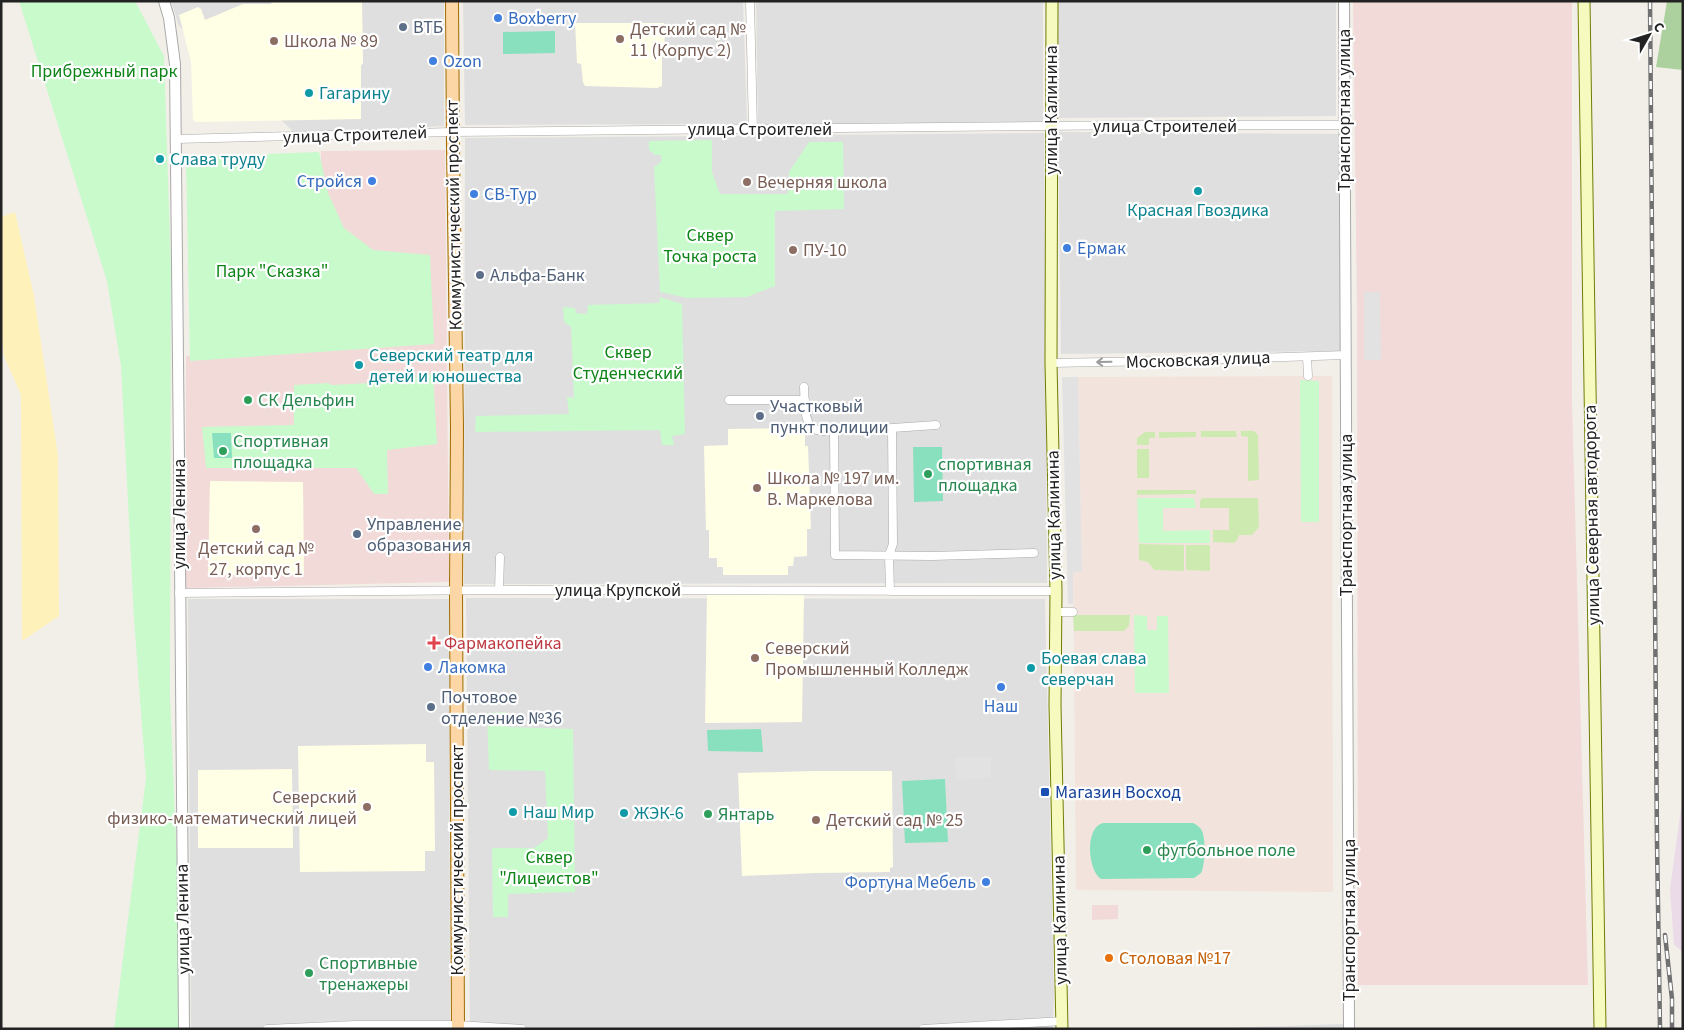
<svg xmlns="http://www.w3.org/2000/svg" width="1684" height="1030" font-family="'Source Sans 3',sans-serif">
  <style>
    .residential { fill: #e0dfdf }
    .commercial { fill: #f2dad9 }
    .industrial { fill: #ebdbe8 }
    .education { fill: #ffffe5 }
    .military { fill: #f3e3dd }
    .grass { fill: #cdebb0 }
    .forest { fill: #add19e }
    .sand { fill: #fff1ba }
    .park { fill: #c8facc }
    .pitch { fill: #88e0be }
    .parking { fill: #e2e2e2 }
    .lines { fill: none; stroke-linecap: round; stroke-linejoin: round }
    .minor-casing { stroke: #a9a9a9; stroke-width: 9 }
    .tertiary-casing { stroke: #a9a9a9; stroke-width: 12 }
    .secondary-casing { stroke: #707d05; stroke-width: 13 }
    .primary-casing { stroke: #a06b00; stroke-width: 14 }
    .minor { stroke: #fff; stroke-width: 8 }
    .tertiary { stroke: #fff; stroke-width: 10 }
    .secondary { stroke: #f7fabf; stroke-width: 11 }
    .primary { stroke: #fcd6a4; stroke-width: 12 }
    .rail-casing { stroke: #707070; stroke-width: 4.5 }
    .rail { stroke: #fff; stroke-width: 2.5; stroke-dasharray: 8; stroke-linecap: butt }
    .oneway { stroke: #9c9c9c }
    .shop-dot { fill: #3f7fe0; stroke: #fff; stroke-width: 2 }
    .service-dot { fill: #5c6f8a; stroke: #fff; stroke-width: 2 }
    .education-dot { fill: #8d6e63; stroke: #fff; stroke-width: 2 }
    .culture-dot { fill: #0f9aa8; stroke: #fff; stroke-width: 2 }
    .leisure-dot { fill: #2e9e5b; stroke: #fff; stroke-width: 2 }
    .health-dot { fill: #e0444e; stroke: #fff; stroke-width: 2 }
    .transit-dot { fill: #1a4fb4; stroke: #fff; stroke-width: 2 }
    .food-dot { fill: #e8710a; stroke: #fff; stroke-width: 2 }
    .labels { text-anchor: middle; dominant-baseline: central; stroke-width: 4.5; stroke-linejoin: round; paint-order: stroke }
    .shop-label { font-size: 18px; fill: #366cbe; stroke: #fff; text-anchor: start }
    .service-label { font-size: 18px; fill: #4e5e75; stroke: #fff; text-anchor: start }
    .education-label { font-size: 18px; fill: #785e54; stroke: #fff; text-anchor: start }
    .park-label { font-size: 18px; fill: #0c8416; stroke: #fff }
    .culture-label { font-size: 18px; fill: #0d838f; stroke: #fff; text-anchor: start }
    .street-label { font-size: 18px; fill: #222; stroke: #fff }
    .leisure-label { font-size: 18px; fill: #27864d; stroke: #fff; text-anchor: start }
    .health-label { font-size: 18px; fill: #be3a42; stroke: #fff; text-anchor: start }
    .transit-label { font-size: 18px; fill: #164399; stroke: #fff; text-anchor: start }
    .food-label { font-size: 18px; fill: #c56008; stroke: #fff; text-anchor: start }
  </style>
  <rect width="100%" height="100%" fill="#f2efe9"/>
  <path class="residential" d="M171 1H444V126L296 134 179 26Z
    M463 1H743L747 124 465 125Z
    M756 1H1043V122L758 126Z
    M1057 1H1336V116L1058 118Z
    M1058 132 1342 134V351L1061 354Z
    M1044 133 1047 583 464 584 465 138Z
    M466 598 1045 599 1054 994 1053 1029H470Z
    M188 599H449L450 1029H191Z
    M1343 1024V1029H1191Z"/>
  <path class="commercial" d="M1353 1H1572V401L1588 985H1358L1357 313Z
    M445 150 449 582 186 588V356L321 344V151Z
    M1092 905H1118V922V919L1092 920Z"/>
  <path class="industrial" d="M1683 794V952L1674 945 1670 889Z"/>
  <path class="education" d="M272 1H362L363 63 361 66V119L195 122 193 119 191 62 179 15 198 7 201 9 205 20 243 4H271Z
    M575 23H664L665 56 662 57V86L657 88 585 86 583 82 581 64 577 63Z
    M805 428V446H808L811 529H807V556L794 557 793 566H788V575H723V567H717V558H709V530H706L704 446 728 445V429Z
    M210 481 303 482 304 575H208Z
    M707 594H804L802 722 705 723Z
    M426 744V762H434L435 851H425V871L300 872 298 746Z
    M292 769 293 848H198V770Z
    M815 771H892L893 867 890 868V872L815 873 742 876 738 773Z"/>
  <path class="military" d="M1310 376H1332L1333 892 1076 890 1073 571H1082L1078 377Z"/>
  <path class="grass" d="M1201 431H1236L1237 437H1201Z
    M1241 431H1254L1258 435 1259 480 1248 481V437L1241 436Z
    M1145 432H1155V438H1149V445H1137V438Z
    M1159 432H1196V437L1159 438Z
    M1137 449H1149V478H1137Z
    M1137 490H1196V494L1137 495Z
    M1202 498H1258L1259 527 1252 535H1239L1237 540 1234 543 1213 542V530H1229V508H1200V501Z
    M1139 544 1184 545V571L1154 570 1148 562 1139 560Z
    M1186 545H1210V571L1186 570Z
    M1073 615H1130L1129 626 1124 631H1074Z"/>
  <path class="forest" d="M1667 1H1683V70L1656 67Z"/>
  <path class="sand" d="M15 212 34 296 58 456 59 616 22 641 21 395 4 356 1 332V217Z"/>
  <path class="park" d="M19 1H135L164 56 171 270 170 696 177 865 178 1029H114L146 778 134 619 121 366 107 281Z
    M712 140V172L720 194H788L789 172 809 142H843L844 209 775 211V286L747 297 688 298 660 292 654 167 661 162V155H655L649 150V141Z
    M319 152 328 193 344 228 373 250 430 255 434 344 190 361 186 157Z
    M660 297 682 304 685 434 672 436 674 445H662L660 430 475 432 476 416 569 414 567 397 574 398 571 327 564 322 563 307 575 308 576 313 587 314 588 305 659 303Z
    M433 374 437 444 387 450 388 494H374L356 468H206L202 427 294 425V385L328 383 332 385 389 382Z
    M1300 380 1319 381V522H1301Z
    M1137 498H1194L1196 508H1163V531L1210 530V543H1139Z
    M1134 615 1147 616V630H1157V616H1168L1169 693H1135Z
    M506 712 507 727 573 729 575 892 508 894V917H493L492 848H534L548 838 545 771 489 770 487 713Z"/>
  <path class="pitch" d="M555 31V53L503 54V32Z
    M212 433H231L232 458H214Z
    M913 447H942L943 501 914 502Z
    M761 729 763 752 708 751 707 730Z
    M945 779 948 842 905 843 902 781Z
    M1103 823H1193C1197 825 1200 827 1202 831 1206 839 1205 866 1201 873L1194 878 1101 879C1088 871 1084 828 1103 823Z"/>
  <path class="parking" d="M1224 202V216H1193V203Z
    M1364 292H1380L1381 360H1364Z
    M1062 377H1078L1082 571 1073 572V604H1068Z
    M991 757V778L956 780 955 758Z"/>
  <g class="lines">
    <defs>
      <path id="minor" d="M750 1 753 130
        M176 139 452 132 1141 125H1343
        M1307 357 1308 376
        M1051 363 1159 361 1346 355
        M804 387C805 402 803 416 812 429L823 431 834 430
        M729 400H805
        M892 428 834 430 835 555 932 556 1034 553
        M499 590 500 557
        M890 591 889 555 893 544 892 428 936 425
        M179 593 499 590 1056 591
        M1056 612H1073
        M267 1029 355 1025H458L522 1029
        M923 1029 1063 1021"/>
      <path id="tertiary" d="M164 1 169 18 175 64C180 386 180 707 184 1029
        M1344 1 1349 1029"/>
      <path id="secondary" d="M1052 1 1051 363 1056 591 1055 705 1062 1029
        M1584 1 1600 1029"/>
      <path id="primary" d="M452 1 453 146 457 427 456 591 458 1029"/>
    </defs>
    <use href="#minor" class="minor-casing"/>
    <use href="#tertiary" class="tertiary-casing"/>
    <use href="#secondary" class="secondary-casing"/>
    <use href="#primary" class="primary-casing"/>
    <use href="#minor" class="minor"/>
    <use href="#tertiary" class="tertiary"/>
    <use href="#secondary" class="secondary"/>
    <use href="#primary" class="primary"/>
    <defs>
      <path id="rail" d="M1650 1 1657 842 1660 1029
        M1665 935 1672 999V1029"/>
    </defs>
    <use href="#rail" class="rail-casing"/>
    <use href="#rail" class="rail"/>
  </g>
  <defs><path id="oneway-shaft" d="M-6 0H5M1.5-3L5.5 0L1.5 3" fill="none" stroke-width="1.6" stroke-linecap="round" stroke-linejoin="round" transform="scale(1.25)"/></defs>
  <use class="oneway" href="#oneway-shaft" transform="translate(1104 362) rotate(179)"/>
  <g class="shop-dot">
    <circle cx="498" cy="18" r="5"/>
    <circle cx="433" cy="61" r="5"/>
    <circle cx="372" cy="181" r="5"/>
    <circle cx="474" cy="194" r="5"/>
    <circle cx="1067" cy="248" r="5"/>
    <circle cx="428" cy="667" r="5"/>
    <circle cx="1001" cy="687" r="5"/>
    <circle cx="986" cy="882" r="5"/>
  </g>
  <g class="service-dot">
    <circle cx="403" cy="27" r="5"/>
    <circle cx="480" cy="275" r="5"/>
    <circle cx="760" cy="416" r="5"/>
    <circle cx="357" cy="534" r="5"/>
    <circle cx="431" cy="707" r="5"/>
  </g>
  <g class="education-dot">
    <circle cx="620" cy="39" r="5"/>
    <circle cx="274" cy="41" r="5"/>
    <circle cx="747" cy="182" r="5"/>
    <circle cx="793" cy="250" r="5"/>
    <circle cx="757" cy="488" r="5"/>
    <circle cx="256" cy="529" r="5"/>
    <circle cx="755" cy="658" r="5"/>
    <circle cx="367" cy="807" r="5"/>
    <circle cx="816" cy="820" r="5"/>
  </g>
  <g class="culture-dot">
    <circle cx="309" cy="93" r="5"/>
    <circle cx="160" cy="159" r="5"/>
    <circle cx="1198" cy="191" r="5"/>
    <circle cx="359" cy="365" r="5"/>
    <circle cx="1031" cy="668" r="5"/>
    <circle cx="513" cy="812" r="5"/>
    <circle cx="624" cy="813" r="5"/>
  </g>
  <g class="leisure-dot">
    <circle cx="248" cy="400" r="5"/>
    <circle cx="223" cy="451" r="5"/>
    <circle cx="928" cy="474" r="5"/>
    <circle cx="708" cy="814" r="5"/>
    <circle cx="1147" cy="850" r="5"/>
    <circle cx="309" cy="973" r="5"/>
  </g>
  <path class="health-dot" d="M431.5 635.5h5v5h5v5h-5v5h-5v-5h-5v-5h5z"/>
  <rect class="transit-dot" x="1040" y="787" width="10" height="10" rx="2.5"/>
  <circle class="food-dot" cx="1109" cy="958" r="5"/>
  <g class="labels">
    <g class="shop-label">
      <text x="508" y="18">Boxberry</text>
      <text x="443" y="61">Ozon</text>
      <text x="362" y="181" text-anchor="end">Стройся</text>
      <text x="484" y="194">СВ-Тур</text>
      <text x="1077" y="248">Ермак</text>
      <text x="438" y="667">Лакомка</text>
      <text x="1001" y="706" text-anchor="middle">Наш</text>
      <text x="976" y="882" text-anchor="end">Фортуна Мебель</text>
    </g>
    <g class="service-label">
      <text x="413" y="27">ВТБ</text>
      <text x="490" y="275">Альфа-Банк</text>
      <text x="770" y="406">Участковый<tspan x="770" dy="21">пункт полиции</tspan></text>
      <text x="367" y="524">Управление<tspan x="367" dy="21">образования</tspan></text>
      <text x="441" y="697">Почтовое<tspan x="441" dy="21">отделение №36</tspan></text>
    </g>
    <g class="education-label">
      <text x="630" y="29">Детский сад №<tspan x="630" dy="21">11 (Корпус 2)</tspan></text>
      <text x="284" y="41">Школа № 89</text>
      <text x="757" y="182">Вечерняя школа</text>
      <text x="803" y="250">ПУ-10</text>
      <text x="767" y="478">Школа № 197 им.<tspan x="767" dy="21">В. Маркелова</tspan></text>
      <text x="256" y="548" text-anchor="middle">Детский сад №<tspan x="256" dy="21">27, корпус 1</tspan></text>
      <text x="765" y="648">Северский<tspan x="765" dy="21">Промышленный Колледж</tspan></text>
      <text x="357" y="797" text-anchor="end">Северский<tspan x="357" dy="21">физико-математический лицей</tspan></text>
      <text x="826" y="820">Детский сад № 25</text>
    </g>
    <g class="park-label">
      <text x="104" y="71">Прибрежный парк</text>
      <text x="710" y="235">Сквер<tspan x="710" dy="21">Точка роста</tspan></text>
      <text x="272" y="271">Парк "Сказка"</text>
      <text x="628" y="352">Сквер<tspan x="628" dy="21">Студенческий</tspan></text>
      <text x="549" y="857">Сквер<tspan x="549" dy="21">"Лицеистов"</tspan></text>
    </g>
    <g class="culture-label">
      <text x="319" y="93">Гагарину</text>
      <text x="170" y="159">Слава труду</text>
      <text x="1198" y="210" text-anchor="middle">Красная Гвоздика</text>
      <text x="369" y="355">Северский театр для<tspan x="369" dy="21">детей и юношества</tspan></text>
      <text x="1041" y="658">Боевая слава<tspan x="1041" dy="21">северчан</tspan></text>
      <text x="523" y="812">Наш Мир</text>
      <text x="634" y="813">ЖЭК-6</text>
    </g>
    <g class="street-label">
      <text transform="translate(1051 110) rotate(-90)">улица Калинина</text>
      <text transform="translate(1344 110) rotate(-90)">Транспортная улица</text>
      <text x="1165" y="126">улица Строителей</text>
      <text x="760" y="129">улица Строителей</text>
      <text transform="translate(355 135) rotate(-2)">улица Строителей</text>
      <text transform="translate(454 215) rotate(-91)">Коммунистический проспект</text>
      <text transform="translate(1198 360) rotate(-2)">Московская улица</text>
      <text transform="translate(179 514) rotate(-90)">улица Ленина</text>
      <text transform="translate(1054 515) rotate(-91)">улица Калинина</text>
      <text transform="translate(1346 515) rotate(-90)">Транспортная улица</text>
      <text transform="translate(1592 515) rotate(-91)">улица Северная автодорога</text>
      <text x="618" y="590">улица Крупской</text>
      <text transform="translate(457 860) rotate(-90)">Коммунистический проспект</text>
      <text transform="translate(183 919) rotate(-91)">улица Ленина</text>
      <text transform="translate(1060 920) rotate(-91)">улица Калинина</text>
      <text transform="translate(1349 920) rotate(-90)">Транспортная улица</text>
    </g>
    <g class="leisure-label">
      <text x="258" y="400">СК Дельфин</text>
      <text x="233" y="441">Спортивная<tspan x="233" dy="21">площадка</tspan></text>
      <text x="938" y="464">спортивная<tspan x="938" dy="21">площадка</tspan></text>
      <text x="718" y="814">Янтарь</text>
      <text x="1157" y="850">футбольное поле</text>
      <text x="319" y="963">Спортивные<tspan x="319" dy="21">тренажеры</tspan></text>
    </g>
    <g class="health-label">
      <text x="444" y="643">Фармакопейка</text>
    </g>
    <g class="transit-label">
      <text x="1055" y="792">Магазин Восход</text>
    </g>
    <g class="food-label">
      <text x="1119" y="958">Столовая №17</text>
    </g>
  </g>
  <rect width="1684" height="1030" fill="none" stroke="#222222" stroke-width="5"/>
  <g transform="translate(1649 35) rotate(51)" stroke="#ffffff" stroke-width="4" paint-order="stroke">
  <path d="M0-4L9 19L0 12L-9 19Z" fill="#222222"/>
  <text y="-8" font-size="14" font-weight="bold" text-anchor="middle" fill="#222222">С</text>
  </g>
</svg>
